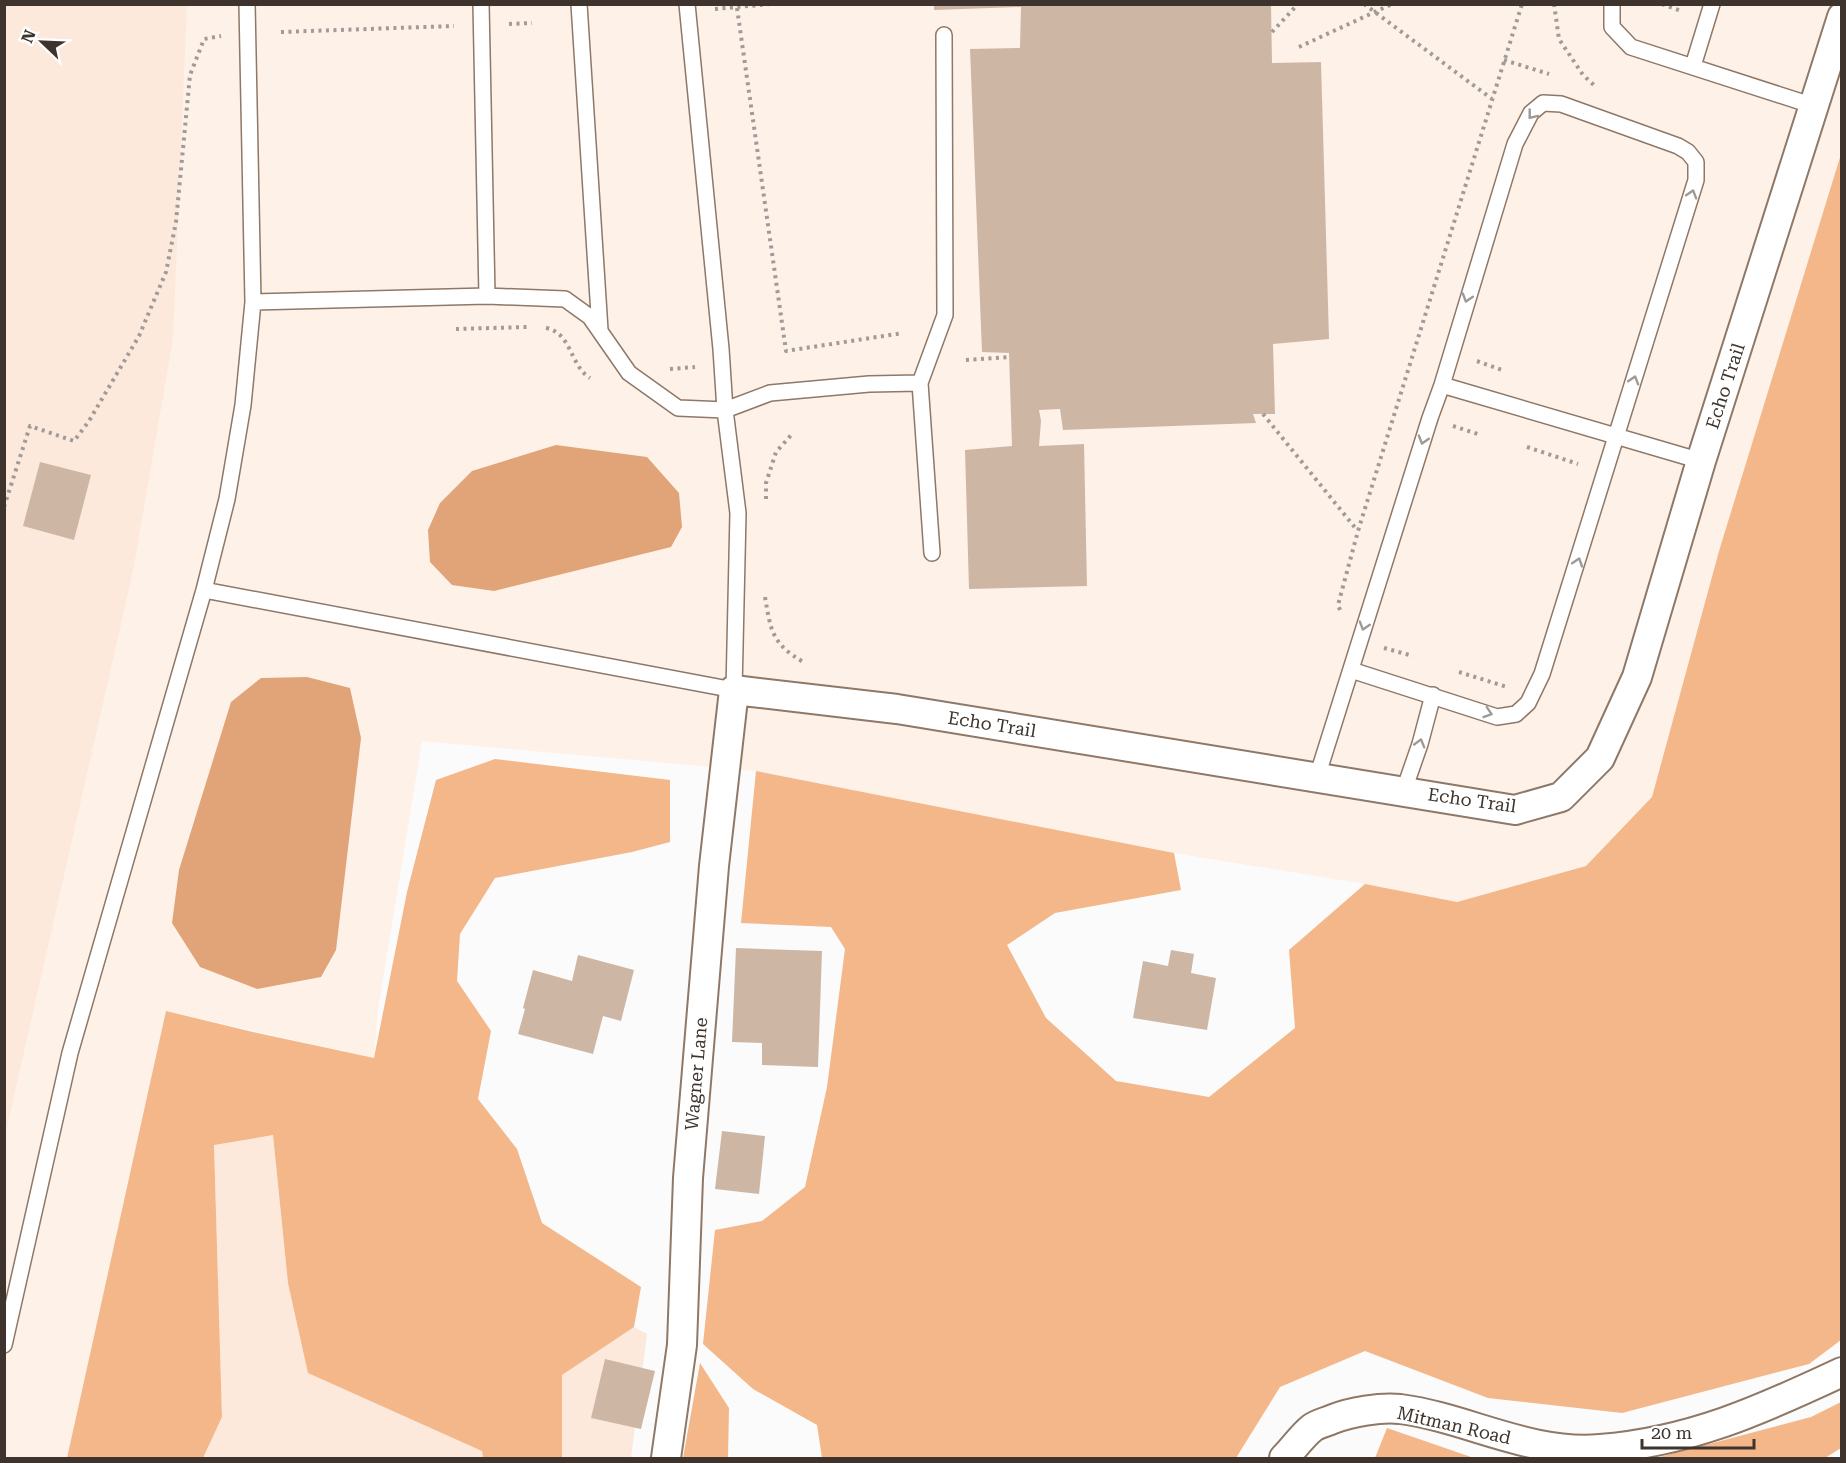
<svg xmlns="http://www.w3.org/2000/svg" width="1846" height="1463" font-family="'Roboto Serif',serif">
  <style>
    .built { fill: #fef1e8 }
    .green { fill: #fce9dc }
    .forest { fill: #f3b78a }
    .water { fill: #e0a478 }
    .building { fill: #ceb6a5 }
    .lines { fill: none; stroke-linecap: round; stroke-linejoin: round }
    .lane-casing { stroke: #8e7867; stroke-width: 18 }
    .street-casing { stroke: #8e7867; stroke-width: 32 }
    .path { stroke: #a09b98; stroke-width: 4; stroke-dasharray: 3 4.5; stroke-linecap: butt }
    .lane { stroke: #fff; stroke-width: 15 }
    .street { stroke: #fff; stroke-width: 28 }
    .oneway { stroke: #9e9a96 }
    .labels { text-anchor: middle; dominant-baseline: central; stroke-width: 5; stroke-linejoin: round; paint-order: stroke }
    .street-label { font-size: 18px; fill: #3e342d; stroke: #fff }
  </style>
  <rect width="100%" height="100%" fill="#fbfbfb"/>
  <path class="built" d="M5 5H1841V154L1719 551 1652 797 1586 866 1457 902 1365 884 1174 853 756 771 422 741 378 1010 374 1058 166 1011 67 1458H5Z"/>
  <path class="green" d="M4 5H187L173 339 133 571 5 1136Z
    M273 1135 288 1283 482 1451 483 1458H203L222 1417 214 1144Z
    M634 1327 647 1334 631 1458H562V1375Z"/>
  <path class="forest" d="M1841 154V1340L1809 1364 1622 1413 1488 1398 1365 1351 1280 1387 1236 1458H822L817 1425 753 1389 703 1344 715 1230 762 1221 805 1187 827 1087 845 949 831 927 741 923 756 771 1174 853 1181 890 1055 913 1007 945 1046 1018 1116 1081 1209 1097 1295 1028 1289 950 1365 884 1457 902 1586 866 1652 797 1719 551Z
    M495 759 670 780V842L632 852 495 878 460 934 457 981 491 1031 478 1099 517 1149 542 1223 641 1287 634 1327 562 1375V1458H483L482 1451 308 1373 288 1283 273 1135 214 1145 222 1417 203 1458H67L166 1011 253 1032 374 1058 407 892 436 780Z
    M700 1363 729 1408 728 1458H683Z
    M1841 1402V1448L1825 1458H1656L1811 1417Z
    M1387 1428 1474 1458H1375Z"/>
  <path class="water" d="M556 445 647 457 679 493 682 527 671 547 494 591 452 585 430 562 428 530 440 503 472 471Z
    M307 677 350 688 361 738 336 950 321 977 257 989 200 967 172 923 179 870 231 702 261 678Z"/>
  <path class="building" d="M934 4H1271L1272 63 1321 62 1329 339 1273 344 1275 414H1253L1256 423 1063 430 1060 409 1039 410 1041 421 1039 446 1084 444 1087 586 969 589 965 450 1012 446 1009 353 982 352 970 49 1020 48 1021 7 934 10Z
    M40 462 91 475 74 540 23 526Z
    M736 948 822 951 818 1067 762 1065V1043L732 1042Z
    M1171 950 1194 954 1191 973 1216 978 1207 1030 1133 1018 1143 961 1168 966Z
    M578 955 634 970 621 1021 603 1016 593 1054 518 1034 525 1009 523 1008 533 970 572 981Z
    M722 1131 765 1136 759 1194 715 1189Z
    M605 1359 655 1371 641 1429 591 1418Z"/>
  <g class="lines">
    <defs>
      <path id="lane" d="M481 4 487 296
        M579 4 600 330
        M1612 4V27L1631 47 1814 106
        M1693 66 1712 4
        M253 302 487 296 565 299 590 317 629 373 678 408 725 410 770 393 869 384 920 383 932 553
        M920 383 945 315 944 35
        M1442 385 1701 461
        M204 590 734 690 738 513 725 410 721 349 687 4
        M1317 777 1430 418 1442 385 1515 144 1531 113 1543 103 1561 104 1678 146 1688 152 1696 162V180L1542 674 1528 703 1516 714 1497 717 1351 670
        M1404 790 1420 744 1433 695
        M4 1345 70 1053 204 590 227 499 243 405 253 302 247 4"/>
      <path id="street" d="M666 1458 682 1345 688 1178 714 866 734 690 897 709 1515 810 1561 797 1600 758 1637 677 1701 461 1842 17
        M1284 1458C1293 1449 1302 1436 1312 1428 1317 1424 1326 1422 1333 1419 1351 1412 1380 1407 1400 1409 1468 1418 1529 1455 1600 1449 1690 1442 1761 1410 1842 1372"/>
    </defs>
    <use href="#lane" class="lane-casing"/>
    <use href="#street" class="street-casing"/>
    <path class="path" d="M1364 4 1492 99
      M1554 4 1559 39 1583 75 1595 86
      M1662 4 1681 11
      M737 8 786 351 903 333
      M715 9 771 4
      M509 24 532 23
      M281 32 454 26
      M1272 32 1298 4
      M1299 47 1392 4
      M1504 60 1549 74
      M546 328C572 333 570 366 590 378
      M456 329 527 327
      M966 360 1009 357
      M1477 361 1502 370
      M670 369 695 367
      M1263 414 1357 530
      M1453 426 1481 435
      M1527 447 1578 464
      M766 499V483L776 452 793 433
      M4 507 30 426 74 441 89 421 139 336 166 272 176 222 190 75 204 39 221 36
      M765 597C771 632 772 644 805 663
      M1340 610 1338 605 1358 531 1522 4
      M1384 648 1413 656
      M1459 672 1507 687"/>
    <use href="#lane" class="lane"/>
    <use href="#street" class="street"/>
  </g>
  <defs><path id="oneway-chevron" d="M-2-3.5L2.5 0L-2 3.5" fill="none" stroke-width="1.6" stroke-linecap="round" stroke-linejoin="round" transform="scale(1.5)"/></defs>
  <g class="oneway">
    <use href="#oneway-chevron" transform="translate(1532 115) rotate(128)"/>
    <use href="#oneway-chevron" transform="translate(1692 194) rotate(-73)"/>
    <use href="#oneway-chevron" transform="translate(1467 298) rotate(107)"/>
    <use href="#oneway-chevron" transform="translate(1634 380) rotate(-73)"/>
    <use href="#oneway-chevron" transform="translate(1423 440) rotate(107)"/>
    <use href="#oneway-chevron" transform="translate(1578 562) rotate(-72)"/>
    <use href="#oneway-chevron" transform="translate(1364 626) rotate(107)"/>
    <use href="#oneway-chevron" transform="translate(1488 713) rotate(18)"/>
    <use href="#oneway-chevron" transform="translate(1420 743) rotate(-74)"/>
  </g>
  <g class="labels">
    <g class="street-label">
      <text transform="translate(1725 386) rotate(-72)">Echo Trail</text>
      <text transform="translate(992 724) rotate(9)">Echo Trail</text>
      <text transform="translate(1472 800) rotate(8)">Echo Trail</text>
      <text transform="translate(696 1074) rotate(-85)">Wagner Lane</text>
      <text transform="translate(1454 1425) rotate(13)">Mitman Road</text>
    </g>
  </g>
  <rect width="1846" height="1463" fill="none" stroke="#3e342d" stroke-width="12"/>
  <g transform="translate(42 42) rotate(293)" stroke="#ffffff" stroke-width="4.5" paint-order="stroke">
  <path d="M0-4.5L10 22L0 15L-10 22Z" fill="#3e342d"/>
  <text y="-9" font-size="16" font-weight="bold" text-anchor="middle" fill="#3e342d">N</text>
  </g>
  <path d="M1642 1439v9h112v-9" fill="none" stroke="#3e342d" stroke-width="3"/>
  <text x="1651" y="1439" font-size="18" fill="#3e342d" stroke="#ffffff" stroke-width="4.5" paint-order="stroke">20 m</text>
</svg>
